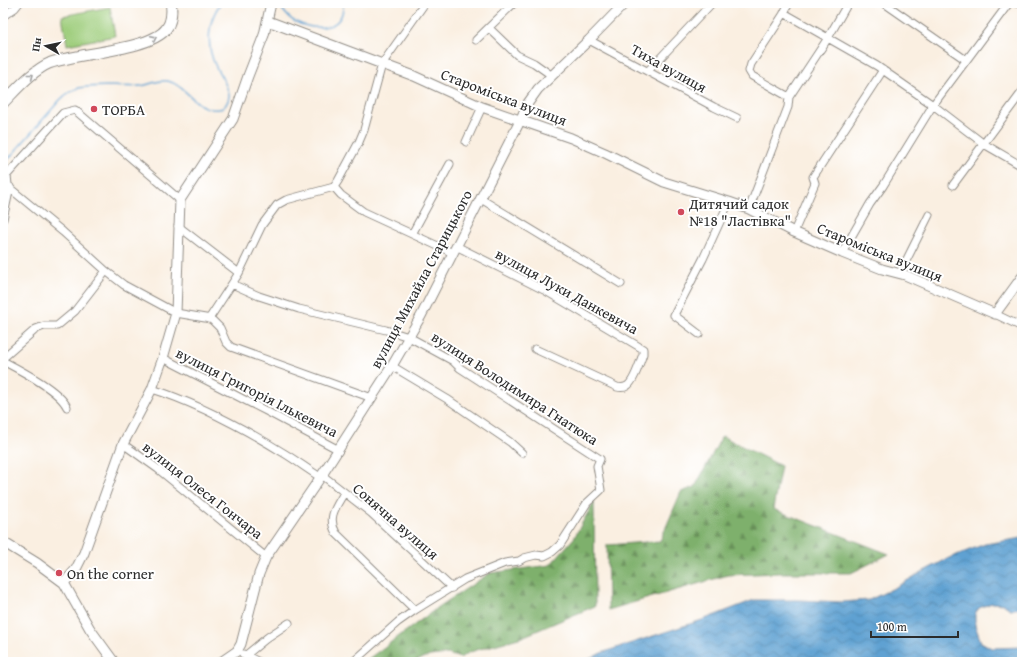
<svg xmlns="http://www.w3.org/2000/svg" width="1025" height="665" font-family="'Gentium Book Plus',serif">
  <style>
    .forest { fill: url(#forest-firs); stroke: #546e4c }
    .pitch { fill: #9ecd7c; stroke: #647c54 }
    .water { fill: url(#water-waves); stroke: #44667e }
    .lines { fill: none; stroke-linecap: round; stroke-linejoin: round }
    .stream { stroke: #5ea1d2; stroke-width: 1.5 }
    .minor-casing { stroke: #928d86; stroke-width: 9 }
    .tertiary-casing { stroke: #928d86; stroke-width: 11 }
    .secondary-casing { stroke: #928d86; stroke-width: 12 }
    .minor { stroke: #fff; stroke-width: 7 }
    .tertiary { stroke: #fff; stroke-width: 9 }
    .secondary { stroke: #fff; stroke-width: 10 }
    .oneway { stroke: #a0a0a0 }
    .poi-dot { fill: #d1495b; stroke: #fff; stroke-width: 1.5 }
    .labels { text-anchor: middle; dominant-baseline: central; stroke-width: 4; stroke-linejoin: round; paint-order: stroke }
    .street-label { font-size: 15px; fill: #2b2b2b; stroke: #fff }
    .poi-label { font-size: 15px; fill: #2b2b2b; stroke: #fff; text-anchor: start }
  </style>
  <defs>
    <pattern id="forest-firs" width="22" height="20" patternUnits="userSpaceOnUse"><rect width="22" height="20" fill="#7eb06c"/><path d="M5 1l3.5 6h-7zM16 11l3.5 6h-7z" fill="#678f59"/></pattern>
    <pattern id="water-waves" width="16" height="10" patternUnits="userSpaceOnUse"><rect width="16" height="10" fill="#5ea1d2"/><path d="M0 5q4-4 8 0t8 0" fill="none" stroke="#4e83ab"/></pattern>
  </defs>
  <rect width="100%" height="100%" fill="#fff"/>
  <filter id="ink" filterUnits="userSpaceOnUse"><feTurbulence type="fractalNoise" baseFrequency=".025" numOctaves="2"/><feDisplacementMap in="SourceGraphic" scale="8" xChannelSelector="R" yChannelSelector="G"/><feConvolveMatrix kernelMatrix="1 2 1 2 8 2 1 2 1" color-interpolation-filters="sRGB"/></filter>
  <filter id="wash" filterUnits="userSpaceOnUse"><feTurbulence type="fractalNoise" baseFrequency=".012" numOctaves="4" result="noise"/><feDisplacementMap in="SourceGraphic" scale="16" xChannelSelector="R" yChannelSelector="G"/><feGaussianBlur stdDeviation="0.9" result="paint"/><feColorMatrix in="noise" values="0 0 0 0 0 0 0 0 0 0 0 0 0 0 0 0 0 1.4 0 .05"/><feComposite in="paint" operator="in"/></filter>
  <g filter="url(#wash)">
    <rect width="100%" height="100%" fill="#faefe1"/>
    <path class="forest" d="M722 436 781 466 773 509 889 554 851 573H780L728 575 608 610 607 545 660 541 681 492 695 487Z
      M594 501 595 606 522 637 470 652 460 658 448 654 430 656 413 662H366L368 659 440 606 490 573 550 565 574 538Z"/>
    <path class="pitch" d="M110 7 115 36 67 45 62 16Z"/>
    <path class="water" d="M1022 538V608L1010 609 1003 604 992 603 979 608 975 614V625L981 642 992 648 1022 647V662H583L601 653 705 619 754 600H798L842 602 869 600 896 587 922 572 949 558 985 544Z"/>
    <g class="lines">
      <path class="stream" d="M276 3C283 8 286 17 294 21 312 31 345 32 343 3
        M3 165 60 100C66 94 71 90 79 88 99 84 120 88 140 86 149 85 159 79 168 81 189 86 197 116 223 108 227 104 229 101 229 95 228 85 220 75 216 67 206 47 207 20 221 3"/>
    </g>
  </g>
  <g filter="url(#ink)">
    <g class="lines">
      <defs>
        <path id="minor" d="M884 3 966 60
          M1017 3 1022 4
          M784 13 877 66 933 105 984 144 1022 166
          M3 16 15 8 19 3
          M489 28 517 55 534 63 551 75
          M476 40 514 3
          M589 40 714 107 737 118
          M648 71 712 3
          M789 97 828 38 848 3
          M466 142 482 107
          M953 185 1022 92
          M334 187 341 195 364 212 453 253
          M481 199 621 284
          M180 200 75 110 63 113 7 175 8 185 12 190 63 232 106 271 124 285 176 313 211 319 220 328 226 342 231 347 372 398
          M749 209 788 107 789 97 752 76 749 71 751 64 783 15 789 3
          M3 219 10 187
          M178 226 239 273
          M794 232 815 183 813 177 883 70
          M412 234 450 164
          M456 246 544 290 643 349V354C640 362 634 382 627 386 624 388 621 388 617 387L535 349
          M842 253 870 204 883 186 933 105 1009 3
          M900 273 929 215
          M232 284 259 296 299 309 386 330 409 337 453 361 460 368 600 459 597 466 601 490 587 503 560 545 552 552 544 556 536 555 524 558 519 561 505 563 465 579 415 610 398 622 353 662
          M995 314 1022 327
          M209 319 239 273 262 225 277 205 286 200 334 187 338 181 359 142 364 130 382 64 425 3
          M699 334 674 315 703 259 729 202
          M3 358 36 329 44 326H57L75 311 106 271
          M163 358 266 411 339 450
          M3 361C20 370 59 390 67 407
          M392 366 447 399 510 442 522 453
          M152 389C200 404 245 429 287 455 298 462 309 470 320 477
          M123 444 158 469 266 557
          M322 475 371 513 452 588
          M344 493C336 507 327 517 336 533L415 610
          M243 654 259 662
          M245 656 268 637 289 623"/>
        <path id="tertiary" d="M268 21 414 76 482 107 571 138 605 153 664 182 729 202 749 209 794 232 842 253 882 269 905 275 995 314 1022 277
          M3 542 37 563 64 583 90 629 114 662
          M64 583 76 569 84 553 123 444 152 389 163 358 176 313 180 200 233 119 248 76 264 35 271 3
          M221 662 237 651 241 644 259 574 266 557 322 475 392 366 421 316 518 125 528 103 538 89 589 40 625 3"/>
        <path id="secondary" d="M3 103C16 90 33 70 50 63 77 53 150 50 166 29 172 22 172 12 171 3"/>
      </defs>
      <use href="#minor" class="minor-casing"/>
      <use href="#tertiary" class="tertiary-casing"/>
      <use href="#secondary" class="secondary-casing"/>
      <use href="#minor" class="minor"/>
      <use href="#tertiary" class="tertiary"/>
      <use href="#secondary" class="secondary"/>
    </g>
    <defs><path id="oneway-chevron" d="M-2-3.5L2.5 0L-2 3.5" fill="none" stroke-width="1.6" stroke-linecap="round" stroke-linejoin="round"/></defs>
    <g class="oneway">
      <use href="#oneway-chevron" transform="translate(154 38) rotate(-26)"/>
      <use href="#oneway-chevron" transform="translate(31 76) rotate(-38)"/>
    </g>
  </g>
  <g class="poi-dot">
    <circle cx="94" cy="109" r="4"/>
    <circle cx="681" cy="212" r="4"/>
    <circle cx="59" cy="573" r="4"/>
  </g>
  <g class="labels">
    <g class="street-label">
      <text transform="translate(669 68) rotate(29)">Тиха вулиця</text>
      <text transform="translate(504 97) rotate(21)">Староміська вулиця</text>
      <text transform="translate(880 252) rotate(22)">Староміська вулиця</text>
      <text transform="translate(421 279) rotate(-62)">вулиця Михайла Старицького</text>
      <text transform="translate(567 291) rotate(29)">вулиця Луки Данкевича</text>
      <text transform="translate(515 388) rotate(33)">вулиця Володимира Гнатюка</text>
      <text transform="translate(257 392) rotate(27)">вулиця Григорія Ількевича</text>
      <text transform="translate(203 490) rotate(38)">вулиця Олеся Гончара</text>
      <text transform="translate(396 521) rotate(41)">Сонячна вулиця</text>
    </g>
    <g class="poi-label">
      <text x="102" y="109">ТОРБА</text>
      <text x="689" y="203">Дитячий садок<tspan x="689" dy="17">№18 "Ластівка"</tspan></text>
      <text x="67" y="573">On the corner</text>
    </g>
  </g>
  <rect width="1025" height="665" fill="none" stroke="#fff" stroke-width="16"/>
  <g transform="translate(46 46) rotate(279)" stroke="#ffffff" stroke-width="3" paint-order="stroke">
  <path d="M0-3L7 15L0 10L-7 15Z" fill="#2b2b2b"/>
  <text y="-6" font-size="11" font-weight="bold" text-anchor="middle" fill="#2b2b2b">Пн</text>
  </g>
  <path d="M871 631v6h87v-6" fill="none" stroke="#2b2b2b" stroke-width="2"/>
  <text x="877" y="631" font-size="12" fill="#2b2b2b" stroke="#ffffff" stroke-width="3" paint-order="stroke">100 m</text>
</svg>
